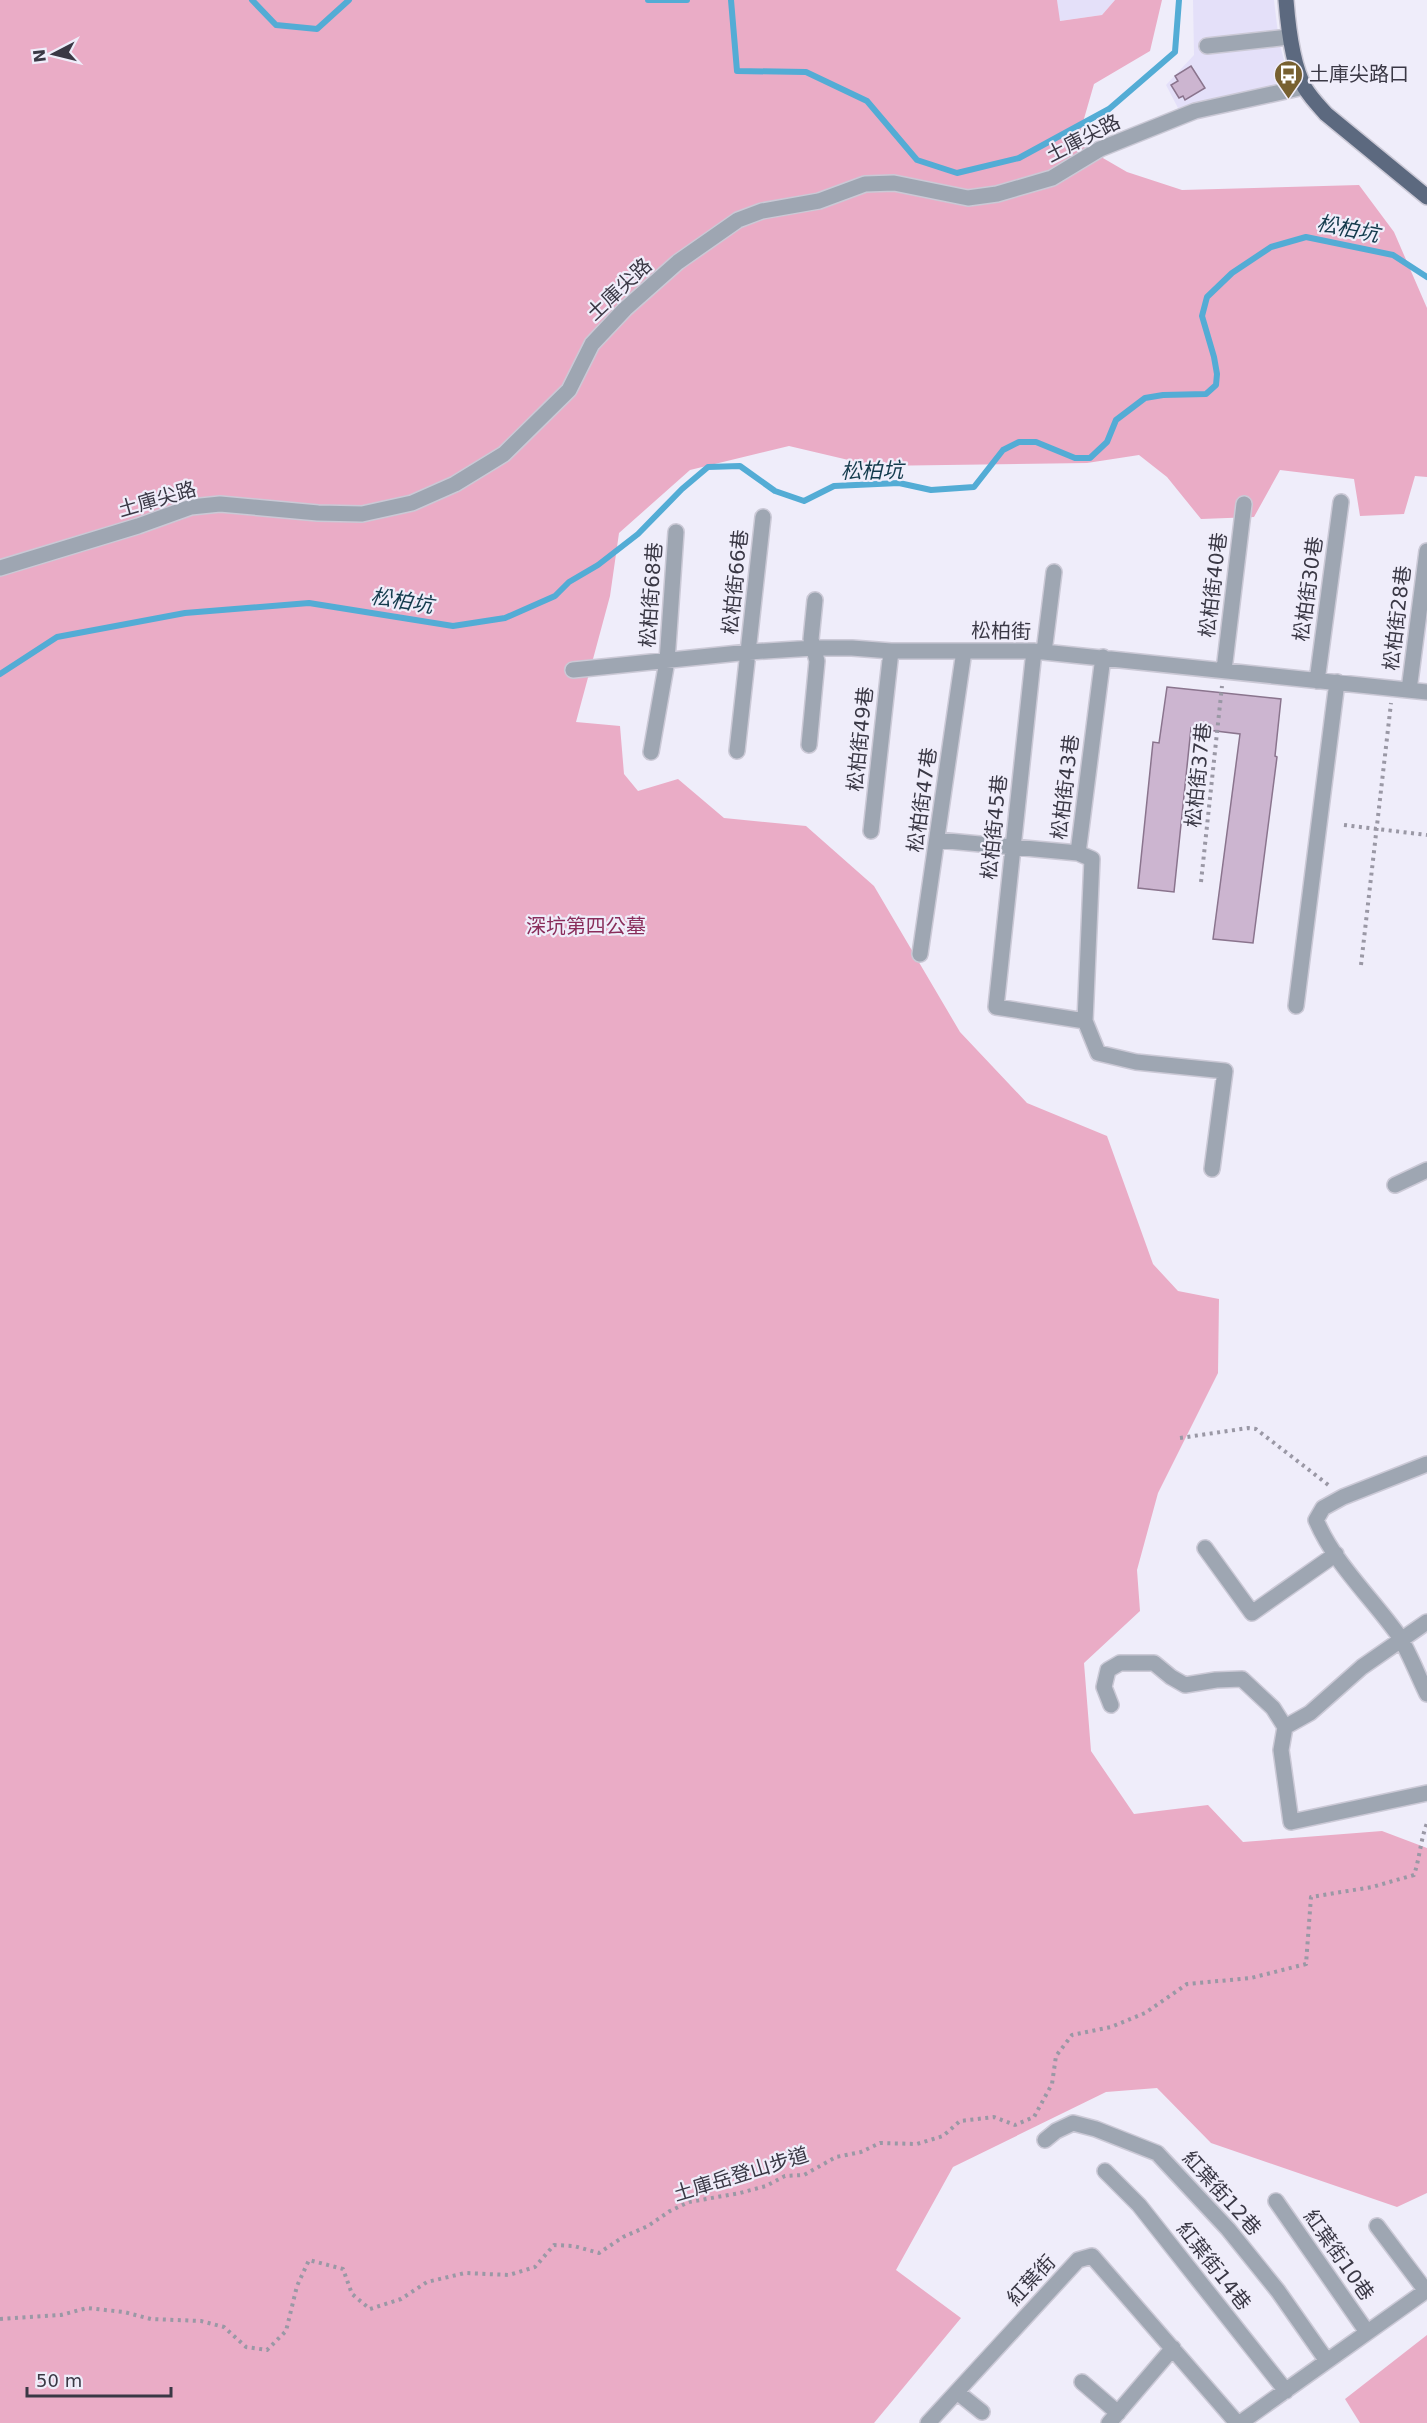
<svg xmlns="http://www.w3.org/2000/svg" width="1427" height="2423" font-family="'DejaVu Sans','Noto Sans TC',sans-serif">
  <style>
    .built { fill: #e4e0f9 }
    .green { fill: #eaacc6 }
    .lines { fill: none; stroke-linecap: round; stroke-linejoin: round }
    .stream { stroke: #53acd5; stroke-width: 6 }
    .building { fill: #ccb5d0; stroke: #8a748d; stroke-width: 1.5 }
    .minor-casing { stroke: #cbc9d6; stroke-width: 18 }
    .major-casing { stroke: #cbc9d6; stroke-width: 18 }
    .path { stroke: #9a98a5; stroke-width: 4; stroke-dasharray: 3 4.5; stroke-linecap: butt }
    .minor { stroke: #9ea6b2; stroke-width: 15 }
    .major { stroke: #5c697f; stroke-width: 15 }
    .labels { text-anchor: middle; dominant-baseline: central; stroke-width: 4.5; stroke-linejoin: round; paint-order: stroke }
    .poi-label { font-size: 20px; fill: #3a3845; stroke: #efedfa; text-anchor: start }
    .street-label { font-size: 20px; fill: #3a3845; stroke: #efedfa }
    .park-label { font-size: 20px; fill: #892d5b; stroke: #efedfa }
    .water-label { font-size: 21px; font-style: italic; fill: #143b4d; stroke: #efedfa }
  </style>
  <rect width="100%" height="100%" fill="#efedfa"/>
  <path class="built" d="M1057 0H1115L1102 15 1059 21Z
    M1193 0H1274L1279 42 1288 74 1283 86 1178 108 1166 85 1194 55Z"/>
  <path class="green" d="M0 0H1057L1060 21 1102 15 1115 0H1162L1150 51 1094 84 1077 143 1127 172 1182 190 1359 185 1394 232 1427 308V477L1415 476 1404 514 1360 516 1354 479 1280 470 1254 517 1201 519 1167 477 1139 455 1087 463 874 466 789 446 690 470 619 533 610 596 576 722 620 726 624 774 638 791 678 779 724 818 806 826 874 886 960 1032 1027 1103 1107 1136 1153 1264 1178 1291 1219 1299 1218 1373 1158 1493 1137 1570 1140 1611 1084 1663 1091 1751 1134 1814 1208 1805 1243 1842 1382 1831 1427 1848V2193L1397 2207 1211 2143 1157 2088 1106 2092 953 2167 896 2270 961 2318 874 2423H0Z
    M1427 2335V2423H1360L1345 2399Z"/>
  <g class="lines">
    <path class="stream" d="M252 0 276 25 317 29 349 0
      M648 0H687
      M731 0 737 71 806 72 867 101 917 160 957 173 1019 158 1109 109 1175 52 1179 0
      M0 674 57 637 185 613 309 603 453 626 505 618 555 596 569 582 598 565 638 534 682 489 708 467 740 466 775 491 804 501 834 486 899 483 931 490 974 487 1003 450 1019 442H1036L1075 458H1090L1107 442 1116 420 1145 398 1163 395 1206 394 1216 385 1217 374 1214 357 1202 316 1207 297 1232 273 1271 247 1306 237 1393 255 1427 277"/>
  </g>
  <path class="building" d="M1191 66 1205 88 1185 100 1183 96 1179 98 1171 85 1178 81 1175 76Z
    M1167 687 1281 699 1275 756 1277 757 1253 943 1213 939 1240 734 1191 728 1174 892 1138 888 1153 742 1159 743Z"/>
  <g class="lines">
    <defs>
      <path id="minor" d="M1207 46 1289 37
        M0 568 138 526 191 507 220 504 318 513 362 514 412 503 455 484 504 454 569 390 592 344 625 309 678 262 738 220 762 211 819 201 865 184 894 183 968 198 997 194 1052 178 1100 149 1195 111 1304 87
        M1034 651 996 1007 1085 1021
        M1044 652 1054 572
        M1103 657 1078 853 1092 859 1085 1021 1098 1053 1136 1062 1225 1071 1212 1169
        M573 670 749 652 814 648H852L891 651H1034L1427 692
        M1224 670 1244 504
        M1317 681 1341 502
        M1409 690 1427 551
        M809 745 817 661 811 639 815 600
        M737 751 763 517
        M651 752 667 661 676 532
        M871 831 891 651
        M937 840 1078 853
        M920 954 964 651
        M1296 1006 1337 682
        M1395 1185 1427 1170
        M1427 1464 1343 1497 1323 1508 1316 1520C1334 1563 1372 1598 1399 1636 1410 1654 1418 1676 1427 1694
        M1205 1548 1252 1613 1336 1554
        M1111 1705 1104 1687 1108 1670 1120 1663H1154L1171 1677 1185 1685 1216 1680 1242 1679 1273 1708 1285 1727 1310 1713 1362 1667 1427 1622
        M1285 1727 1281 1750 1291 1822 1427 1793
        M1045 2140 1056 2131 1073 2123 1096 2129 1157 2153 1228 2229 1278 2291 1327 2361
        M1105 2171 1139 2205 1286 2391
        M1276 2201 1367 2332
        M1377 2226 1426 2291
        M1082 2382 1118 2413
        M957 2392 982 2412
        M928 2423 1078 2260 1092 2256 1237 2423
        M1109 2423 1173 2348
        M1240 2423 1427 2290"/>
      <path id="major" d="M1286 0C1288 26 1292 65 1305 88 1311 98 1319 106 1326 114L1427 197"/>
    </defs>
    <use href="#minor" class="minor-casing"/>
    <use href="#major" class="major-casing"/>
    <path class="path" d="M1344 825 1427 835
      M1201 882 1222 686
      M1361 965 1391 703
      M1180 1438 1248 1428 1256 1429 1331 1487
      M0 2319 61 2315 87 2308 124 2312 151 2319 201 2321 224 2327 246 2347 267 2350 286 2331 297 2286 309 2260 343 2269 352 2294 370 2309 401 2299 427 2282 465 2273 509 2275 535 2267 554 2245 574 2246 599 2253 623 2237 648 2226 670 2211 689 2202 740 2193 766 2186 785 2176 804 2175 836 2157 861 2152 880 2143 917 2144 943 2136 960 2121 994 2117 1015 2125 1034 2117 1052 2084 1056 2056 1072 2035 1111 2027 1145 2013 1187 1984 1251 1978 1306 1964 1311 1897 1372 1887 1414 1875C1420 1857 1420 1842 1427 1823"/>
    <use href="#minor" class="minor"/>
    <use href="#major" class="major"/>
  </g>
  <defs>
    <symbol id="bus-pin" viewBox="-11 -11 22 30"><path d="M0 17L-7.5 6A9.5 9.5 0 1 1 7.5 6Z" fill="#776030" stroke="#efedfa"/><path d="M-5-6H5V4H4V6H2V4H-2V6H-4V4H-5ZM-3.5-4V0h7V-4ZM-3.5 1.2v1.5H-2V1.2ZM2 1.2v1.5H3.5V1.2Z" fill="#fff"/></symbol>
  </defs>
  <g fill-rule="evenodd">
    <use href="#bus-pin" x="1272" y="58" width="33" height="45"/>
  </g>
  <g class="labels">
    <g class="poi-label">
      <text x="1309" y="74">土庫尖路口</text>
    </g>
    <g class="street-label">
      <text transform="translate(1083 138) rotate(-27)">土庫尖路</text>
      <text transform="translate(619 289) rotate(-43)">土庫尖路</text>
      <text transform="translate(157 499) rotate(-16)">土庫尖路</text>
      <text transform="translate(735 582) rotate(-84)">松柏街66巷</text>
      <text transform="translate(1213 585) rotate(-83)">松柏街40巷</text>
      <text transform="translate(1308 589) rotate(-82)">松柏街30巷</text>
      <text transform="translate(651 595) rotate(-86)">松柏街68巷</text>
      <text transform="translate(1397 618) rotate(-83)">松柏街28巷</text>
      <text transform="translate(1001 631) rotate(1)">松柏街</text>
      <text transform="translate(860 739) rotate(-84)">松柏街49巷</text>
      <text transform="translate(1198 775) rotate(-84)">松柏街37巷</text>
      <text transform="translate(1065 787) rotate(-83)">松柏街43巷</text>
      <text transform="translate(922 800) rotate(-82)">松柏街47巷</text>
      <text transform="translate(994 827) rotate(-84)">松柏街45巷</text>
      <text transform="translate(741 2174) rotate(-17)">土庫岳登山步道</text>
      <text transform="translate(1222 2193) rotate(48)">紅葉街12巷</text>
      <text transform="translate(1339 2255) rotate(55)">紅葉街10巷</text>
      <text transform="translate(1214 2266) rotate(52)">紅葉街14巷</text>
      <text transform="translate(1031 2280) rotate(-47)">紅葉街</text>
    </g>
    <g class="park-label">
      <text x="586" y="926">深坑第四公墓</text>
    </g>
    <g class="water-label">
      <text transform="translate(1348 229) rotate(11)">松柏坑</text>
      <text transform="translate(872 471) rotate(-1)">松柏坑</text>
      <text transform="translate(402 601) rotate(9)">松柏坑</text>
    </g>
  </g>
  <g transform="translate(54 54) rotate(263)" stroke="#efedfa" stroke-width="4.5" paint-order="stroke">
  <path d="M0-4.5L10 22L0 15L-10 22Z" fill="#3a3845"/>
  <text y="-9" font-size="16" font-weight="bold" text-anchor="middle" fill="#3a3845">N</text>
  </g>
  <path d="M27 2387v9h144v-9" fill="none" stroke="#3a3845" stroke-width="3"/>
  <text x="36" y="2387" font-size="18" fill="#3a3845" stroke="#efedfa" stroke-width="4.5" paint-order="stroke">50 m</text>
</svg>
